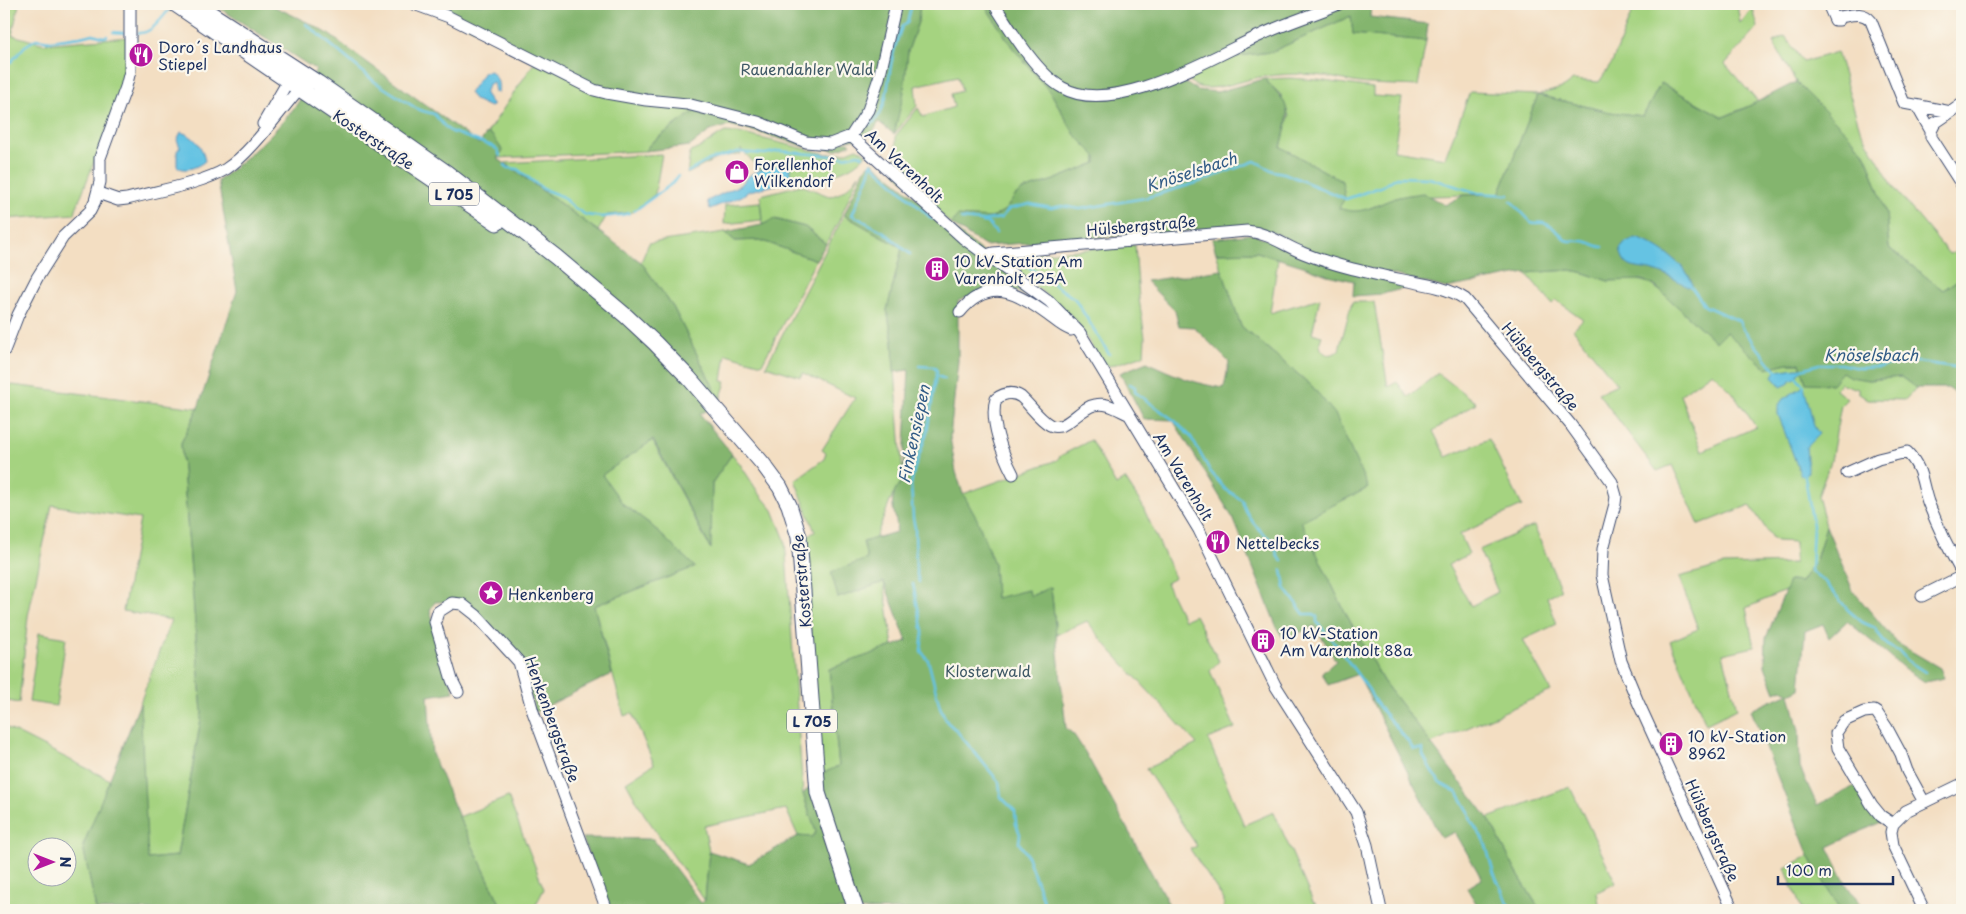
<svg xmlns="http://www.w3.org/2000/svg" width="1966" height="914" font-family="'Playpen Sans',sans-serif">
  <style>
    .green { fill: #a5d380; stroke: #60816f; fill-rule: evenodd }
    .forest { fill: #84b56e; stroke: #507266 }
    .water { fill: #65c3e3; stroke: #4079a0 }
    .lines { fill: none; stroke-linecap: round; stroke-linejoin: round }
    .stream { stroke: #65c3e3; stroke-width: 2.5 }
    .minor-casing { stroke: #3b496d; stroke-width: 13 }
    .major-casing { stroke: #3b496d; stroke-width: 17 }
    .minor { stroke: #fff; stroke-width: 11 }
    .major { stroke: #fff; stroke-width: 15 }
    .labels { text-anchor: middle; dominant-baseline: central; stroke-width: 4.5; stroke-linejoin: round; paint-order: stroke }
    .shield { fill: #fbf7ec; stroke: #5e6b89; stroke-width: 1 }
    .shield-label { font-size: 14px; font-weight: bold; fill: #1b2f5e }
    .poi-label { font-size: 15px; fill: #1b2f5e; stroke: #fbf7ec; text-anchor: start }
    .park-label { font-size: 15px; fill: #3e5866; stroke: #fbf7ec }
    .street-label { font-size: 15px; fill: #1b2f5e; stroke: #fbf7ec }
    .water-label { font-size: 16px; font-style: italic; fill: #315b86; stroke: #fbf7ec }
  </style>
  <rect width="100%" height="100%" fill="#fbf7ec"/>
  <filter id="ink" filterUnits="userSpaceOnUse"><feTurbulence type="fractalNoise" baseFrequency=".02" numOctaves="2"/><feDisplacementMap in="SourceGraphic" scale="10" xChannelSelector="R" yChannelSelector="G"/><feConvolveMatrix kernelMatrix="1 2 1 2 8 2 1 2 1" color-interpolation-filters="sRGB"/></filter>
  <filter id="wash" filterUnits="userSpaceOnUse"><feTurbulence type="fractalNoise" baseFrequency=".0096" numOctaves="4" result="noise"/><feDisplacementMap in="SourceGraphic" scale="20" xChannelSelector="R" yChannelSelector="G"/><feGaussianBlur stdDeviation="1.12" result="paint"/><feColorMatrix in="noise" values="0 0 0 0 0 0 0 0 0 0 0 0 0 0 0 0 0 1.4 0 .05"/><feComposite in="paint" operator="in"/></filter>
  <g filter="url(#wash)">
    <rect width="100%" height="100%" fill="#f3dec2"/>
    <path class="green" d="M4 4H19L12 35 44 44 128 37 126 79 76 209 75 214 4 219Z
      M920 4H984L1012 47 1051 93 1075 135 1096 156V163L1054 180 1023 190 1005 210 992 218 951 224 896 173V135L918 108 923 117 954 107 951 94 962 91 958 76 915 86 917 106 894 134 903 92 908 51 918 22Z
      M1635 4H1737L1740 23 1753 9 1758 27 1725 64 1758 102 1723 117 1661 83 1643 116 1610 112 1538 95 1499 194 1399 197 1362 211 1349 212 1338 208 1342 181 1281 147 1289 116 1281 95 1264 79 1290 78 1317 80 1373 88V96L1402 98 1394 150 1445 158 1470 92 1538 95 1562 88 1573 80 1599 82 1612 63Z
      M1351 16 1353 34 1426 41 1418 86C1402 85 1387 85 1372 84 1355 84 1339 78 1323 76 1303 73 1281 74 1261 77 1243 79 1191 103 1187 73L1191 70 1230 57 1271 52Z
      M1785 36 1803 62 1837 52 1860 129 1895 189 1949 254 1962 250V277L1943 290 1889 248 1886 213 1866 155 1849 135 1796 82 1773 42Z
      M534 63 696 110 651 143 645 151 497 158 487 133Z
      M725 132 739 133 827 154 845 153 857 148 866 154C849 176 818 177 793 181L789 165 786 163 771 168 760 169 741 149V154L720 157 687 174 690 152C703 148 713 138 725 132Z
      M662 154 655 194 633 212 607 215 598 231 505 163Z
      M859 174 839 221 826 244 805 227 775 219 762 225V220L724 224 725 205 760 202 762 220 761 195 801 185 829 196C842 196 853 183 859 174Z
      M844 215 902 248 887 310 893 342 903 480 893 494 867 559 838 598 884 582 893 647 829 670 839 767 821 774 803 537 815 532 795 480 824 459 826 453 822 450 855 398 803 373 801 377 766 366Z
      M725 232 735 241 760 240 816 260 762 364 726 354 722 381 726 382 720 400 673 307 641 262 649 243Z
      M1135 245 1139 299 1145 337 1144 355 1110 366 1103 364 1075 320 1025 277 1004 262 1005 258 1010 256Z
      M1257 252 1278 259 1270 313 1320 298 1312 333 1322 336C1315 350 1328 361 1339 350L1352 302H1374L1388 387 1397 382 1408 397 1438 373 1476 403 1433 431 1446 457 1489 439 1522 506 1460 534 1469 554 1448 565 1471 606 1498 592 1479 550 1534 526 1561 590 1547 597 1557 624 1523 640 1551 691 1431 744 1383 681 1345 612 1300 521 1368 488 1312 386 1241 326 1216 253Z
      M1570 270 1581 272 1608 281 1635 279 1649 283 1667 296 1716 342 1726 331 1766 368 1788 363H1800L1806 383 1842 372 1868 380 1901 377 1916 388 1905 400 1868 399 1858 392V389L1840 383 1836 390 1847 399 1841 405 1831 461 1818 496 1826 526 1816 560 1801 582 1789 581 1787 590 1746 608 1754 647 1723 654 1737 709 1706 724 1670 641 1698 629 1679 577 1724 565 1795 563V542L1777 541 1772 538 1750 505 1699 525 1672 465 1657 471 1598 393 1617 384 1573 329 1583 319 1556 300 1552 304 1526 273ZM1712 372 1733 393 1756 427 1702 451 1680 395Z
      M4 384 198 408 181 443 202 713 177 856 147 859 140 703 171 620 123 611 140 519 52 505 28 616 19 703 8 701 5 727 110 780 83 846 96 910H4ZM38 846H68V876H38Z
      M652 440 710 548 712 483 732 454 740 464 758 492 773 510 785 540 803 794 816 832 812 838 798 836 786 809 704 826 709 851 705 901 644 814 626 782 654 764 632 713 624 716 594 606 694 567 650 524 623 504 602 475Z
      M1091 440 1116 485 1125 479 1142 505 1175 578 1166 583 1184 620 1195 615 1219 661 1210 671 1235 728 1208 739 1244 825 1274 812 1313 902 1316 904 1313 910H1223L1224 900 1190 849 1197 846 1146 769 1197 744 1106 645 1087 621 1056 635 1051 587 1031 596 1028 590 996 599 994 564 963 494 1057 460 1060 456Z
      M39 633 66 638 56 706 29 702Z
      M1570 787 1616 883 1597 892 1600 910H1540L1517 873 1488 818Z
      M508 797 544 889 533 910H503L459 817Z
      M1809 856 1840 910H1802L1785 868Z"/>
    <path class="forest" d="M213 4H269L309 23 327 33 479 144 487 133 492 135 503 151 497 158 641 262 673 307 720 400 719 404 700 414 732 454 712 483 711 549 653 440 602 475 623 504 650 524 695 567 594 606 612 674 535 712 523 670 464 601 435 602 430 610 454 692 428 696 432 754 459 817 503 910H96L83 846 140 703 148 859 177 856 202 713 181 443 198 408 237 291 218 181C246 158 275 134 297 104 304 94 310 81 316 70Z
      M422 4H920L918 22 908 51 904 92 894 134 879 122 873 132 863 140 808 138 606 89 583 82Z
      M984 4H1371L1370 17 1428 24 1426 41 1353 34 1351 16 1271 52 1230 57 1191 70 1177 78 1197 90 1217 92 1264 79C1293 106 1290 111 1281 147L1342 181 1345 198 1339 208C1363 217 1377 203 1399 197 1407 195 1415 194 1423 193L1445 205 1464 195 1499 194 1538 95 1610 112 1643 116 1661 83 1723 117 1741 110 1796 82 1849 135 1866 155 1886 213 1889 248 1943 290 1962 277V398L1948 388H1916L1901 377 1868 380 1850 377 1842 372 1832 384 1806 383 1800 363H1788L1766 368 1726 332 1716 342 1655 286 1642 280 1608 281 1581 272 1570 270 1526 273 1446 288 1328 258C1302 249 1279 231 1252 226L985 246 951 224 957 216 992 218 1005 210 1015 196 1023 190 1054 180 1096 163V156L1075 135 1051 93 1012 47Z
      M696 110 726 116 784 136 849 142 851 144 836 150 812 148 742 128 728 126 710 131 690 146 645 151 651 143Z
      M872 162 1034 294 1064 321C1019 291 1012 276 958 301V361L950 437 956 472 963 494 977 519 994 564 996 598 1028 590 1031 596 1051 587 1066 728 1074 735 1085 752 1172 910H610L582 838 653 839 701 903 705 900 709 851 749 864 798 836 812 837 816 832 803 794 821 774 839 766 829 669 907 641 884 582 838 598 831 572 867 559 863 542 896 532C899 518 889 508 894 494 895 490 900 484 903 480L909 370 894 372 893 342 887 310 902 248 844 215 864 170Z
      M774 219 805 227 826 244 816 260 760 240 735 241 725 232 762 225Z
      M1251 234 1414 286 1382 294 1353 296 1354 281 1327 275 1303 266 1257 252 1216 253 1212 239Z
      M1222 270 1241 326 1312 386 1335 414 1368 488 1301 521 1345 612 1383 681 1488 818 1517 873 1540 910H1480L1467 888 1482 879 1455 832 1441 838 1358 674 1328 685 1322 673 1336 661 1315 626 1284 639 1278 630 1234 520 1173 420 1144 419 1120 373 1147 362C1171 374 1198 385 1224 388L1229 362 1194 327 1179 326 1175 311 1146 281Z
      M1826 526 1853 591 1897 643 1940 668 1944 678 1925 682 1905 669 1847 621 1829 638 1823 624 1805 631 1800 689 1790 694 1799 731 1800 768 1817 805 1855 786 1881 822 1828 847 1846 884 1864 910H1840L1809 856 1751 710 1789 693 1782 689 1775 692 1765 666 1766 638 1789 581 1801 582 1816 560Z"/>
    <path class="water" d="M490 71C497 76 500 84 498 93L495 92 493 82 488 85 485 94 493 105 490 107 475 100 469 93 484 72Z
      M181 132C196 137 202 146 205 161 198 167 184 173 177 166V151L180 147 177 140Z
      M786 163 789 165 793 181 749 191 742 196 710 209 707 201 742 184C751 168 771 168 786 163Z
      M1635 238C1651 241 1693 268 1692 286L1687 287C1677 279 1666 275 1654 271 1636 266 1625 272 1620 249L1626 242Z
      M1796 368H1803L1794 379 1790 380 1788 384 1781 387 1773 376 1776 371Z
      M1804 386 1814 426 1819 434 1806 447 1808 472 1801 476 1778 414V406L1783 399Z"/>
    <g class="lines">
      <path class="stream" d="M306 24 375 82 419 110 434 114 447 129 452 132 492 146 498 150 500 156
        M113 32 126 33
        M138 33C151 34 159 21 168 11
        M4 62H11L25 46 36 39 51 41 80 37 93 34 103 37 107 36
        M871 125C889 109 887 82 892 60 894 48 898 37 902 26L907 23 912 4
        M871 163 870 172 852 215 884 232 910 254
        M871 163 932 219
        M505 165 508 168 517 169 543 189 561 196 573 207 586 215 601 217 622 215 629 213
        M688 172 709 160 738 152 765 154 779 151 844 157 858 154 863 156
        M1511 201 1531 222C1536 224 1540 222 1544 223 1553 227 1560 232 1565 240 1571 242 1575 240 1582 241 1590 241 1595 247 1603 247
        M634 211 673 183 678 176
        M961 219 981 221 1001 218 1009 209 1030 204 1051 208 1062 206 1080 209 1145 198 1196 183 1255 161 1273 171 1284 173 1346 199 1383 186 1397 177 1429 178 1478 193 1509 195
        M983 222 988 223 996 233
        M1020 261 1075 299 1109 354
        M1690 285 1705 306 1739 321 1742 328 1776 371 1780 372
        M919 366 934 367 937 371 927 432 914 470 911 485 913 518 915 528 916 571 919 582
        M1799 370 1819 364H1840L1860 368 1881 367 1899 362H1919L1962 368
        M1795 375 1804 386 1803 389
        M937 376 945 379
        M1130 384 1135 387V392L1175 421 1191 437 1210 471 1225 489 1242 500C1245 515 1259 532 1272 540
        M1804 471 1813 525 1811 571 1825 582 1848 610 1862 622 1875 628 1883 641 1890 647 1900 652 1908 661 1925 672
        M1274 544 1278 557 1282 561
        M1282 570 1285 588 1304 614H1314L1317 617V622L1336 645 1369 690C1376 709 1402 730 1413 749H1423V755L1434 775 1442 784 1458 793 1469 812 1471 821 1485 842 1493 871 1511 910
        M913 584 923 632 921 651 928 660 940 707 947 722 956 730 999 782 1001 797 1015 811 1016 824 1020 834 1019 843 1026 853 1047 910"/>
    </g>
  </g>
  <g filter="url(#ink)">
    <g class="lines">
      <defs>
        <path id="minor" d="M414 4 449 17 594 90 606 93 646 100 687 104 758 122 806 142 830 144 851 136 868 110 879 78 896 4
          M994 4C1010 29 1037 74 1063 88 1114 117 1214 56 1261 35 1286 23 1313 15 1339 4
          M1828 4 1835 20H1839L1840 17C1852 15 1863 11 1871 21L1904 103 1951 112 1962 104
          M1917 106 1931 131V137L1962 185
          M263 124 288 81 294 78
          M1931 131 1935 123 1951 112
          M851 136 963 238 1049 301 1080 333 1199 530 1275 685 1356 812 1367 845 1381 910
          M98 193 118 200 127 199C156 191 201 184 226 169 251 153 279 112 299 89L300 82
          M987 255 993 253 1247 231C1269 233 1283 245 1303 253 1335 266 1369 273 1403 280 1423 284 1447 287 1465 299L1570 424 1612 482 1616 496 1615 504 1603 549 1602 575 1621 661 1638 702 1733 910
          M960 312C989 277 1017 292 1048 315 1055 320 1062 327 1071 330
          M4 351 18 315 37 278 63 237 90 211 95 201 100 182V158L126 87 130 71V4
          M1847 473 1878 459 1907 452C1923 469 1921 481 1928 502 1938 527 1949 550 1962 573
          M1013 474C1003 455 989 420 996 399 1004 393 1012 391 1021 397 1030 405 1039 419 1050 425 1065 433 1080 407 1095 405 1107 402 1117 409 1128 414
          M1922 596 1962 576
          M458 692 452 680 435 622 438 612 452 603 462 604 476 615 519 662 533 712 607 910
          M1893 824 1881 816 1872 805 1838 748 1836 733 1844 721 1864 712 1874 711 1877 713 1887 728 1901 754 1907 771 1924 802
          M1924 910 1893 845 1891 832 1893 824 1906 811 1962 784"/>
        <path id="major" d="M175 4 497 223
          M196 4 318 83 447 173 556 257 626 316 655 343 689 378 763 464 780 487 789 505 799 537 818 793 856 910"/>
      </defs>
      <use href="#minor" class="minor-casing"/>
      <use href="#major" class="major-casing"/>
      <use href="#minor" class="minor"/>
      <use href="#major" class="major"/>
    </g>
  </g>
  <defs>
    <symbol id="restaurant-disc" viewBox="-11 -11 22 22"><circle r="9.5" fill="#b5179e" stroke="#fbf7ec"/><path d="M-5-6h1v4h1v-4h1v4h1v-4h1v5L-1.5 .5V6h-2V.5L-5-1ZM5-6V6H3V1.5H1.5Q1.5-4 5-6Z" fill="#fff"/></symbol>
    <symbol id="shop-disc" viewBox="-11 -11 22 22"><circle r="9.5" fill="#b5179e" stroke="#fbf7ec"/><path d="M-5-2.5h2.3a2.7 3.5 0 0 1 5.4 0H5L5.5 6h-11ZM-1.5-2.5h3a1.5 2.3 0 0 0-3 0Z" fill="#fff"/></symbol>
    <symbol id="building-disc" viewBox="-11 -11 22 22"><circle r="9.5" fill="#b5179e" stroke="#fbf7ec"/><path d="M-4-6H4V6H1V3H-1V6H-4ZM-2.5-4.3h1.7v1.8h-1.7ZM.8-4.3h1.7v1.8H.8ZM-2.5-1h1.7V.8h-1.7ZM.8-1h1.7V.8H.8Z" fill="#fff"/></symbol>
    <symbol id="sight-disc" viewBox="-11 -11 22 22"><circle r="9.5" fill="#b5179e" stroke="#fbf7ec"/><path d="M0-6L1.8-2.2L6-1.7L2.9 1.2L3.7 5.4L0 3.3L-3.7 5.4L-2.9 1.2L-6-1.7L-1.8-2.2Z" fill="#fff"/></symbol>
  </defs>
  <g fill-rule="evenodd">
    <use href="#restaurant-disc" x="127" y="41" width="28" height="28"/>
    <use href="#shop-disc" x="723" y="158" width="28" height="28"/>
    <use href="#building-disc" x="923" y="255" width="28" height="28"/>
    <use href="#restaurant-disc" x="1204" y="528" width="28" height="28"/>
    <use href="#sight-disc" x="477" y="579" width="28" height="28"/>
    <use href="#building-disc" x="1249" y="627" width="28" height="28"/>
    <use href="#building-disc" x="1657" y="730" width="28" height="28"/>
  </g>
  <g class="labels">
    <g class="shield">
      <rect x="429" y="182.5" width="50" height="23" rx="4"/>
      <rect x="787" y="709.5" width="50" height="23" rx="4"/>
    </g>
    <g class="shield-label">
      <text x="454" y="194">L 705</text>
      <text x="812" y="721">L 705</text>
    </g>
    <g class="poi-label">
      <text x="158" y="46">Doro´s Landhaus<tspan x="158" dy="17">Stiepel</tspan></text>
      <text x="754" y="163">Forellenhof<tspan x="754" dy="17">Wilkendorf</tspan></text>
      <text x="954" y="260">10 kV-Station Am<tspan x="954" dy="17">Varenholt 125A</tspan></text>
      <text x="1236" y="542">Nettelbecks</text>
      <text x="508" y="593">Henkenberg</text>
      <text x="1280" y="632">10 kV-Station<tspan x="1280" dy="17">Am Varenholt 88a</tspan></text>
      <text x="1688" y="735">10 kV-Station<tspan x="1688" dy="17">8962</tspan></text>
    </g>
    <g class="park-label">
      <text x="807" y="68">Rauendahler Wald</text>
      <text x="988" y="670">Klosterwald</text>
    </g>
    <g class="street-label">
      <text transform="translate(374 139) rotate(34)">Kosterstraße</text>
      <text transform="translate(905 165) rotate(43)">Am Varenholt</text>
      <text transform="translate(1141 225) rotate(-5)">Hülsbergstraße</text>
      <text transform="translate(1541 366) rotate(50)">Hülsbergstraße</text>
      <text transform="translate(1184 476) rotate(59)">Am Varenholt</text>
      <text transform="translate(801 581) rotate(-95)">Kosterstraße</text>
      <text transform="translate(553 719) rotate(70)">Henkenbergstraße</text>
      <text transform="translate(1713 830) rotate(66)">Hülsbergstraße</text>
    </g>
    <g class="water-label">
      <text transform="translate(1191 171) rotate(-18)">Knöselsbach</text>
      <text x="1871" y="354">Knöselsbach</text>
      <text transform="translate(913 434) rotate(-78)">Finkensiepen</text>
    </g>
  </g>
  <rect width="1966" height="914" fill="none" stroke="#fbf7ec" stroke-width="20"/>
  <g transform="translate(52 862) rotate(90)"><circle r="24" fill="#fbf7ec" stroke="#a1a7b3"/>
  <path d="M0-4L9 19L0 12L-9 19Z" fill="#b5179e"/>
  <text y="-8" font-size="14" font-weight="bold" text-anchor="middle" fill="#1b2f5e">N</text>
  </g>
  <path d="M1778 876v8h115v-8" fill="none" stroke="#1b2f5e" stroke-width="2.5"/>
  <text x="1786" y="876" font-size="15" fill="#1b2f5e" stroke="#fbf7ec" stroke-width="4" paint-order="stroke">100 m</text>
</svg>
